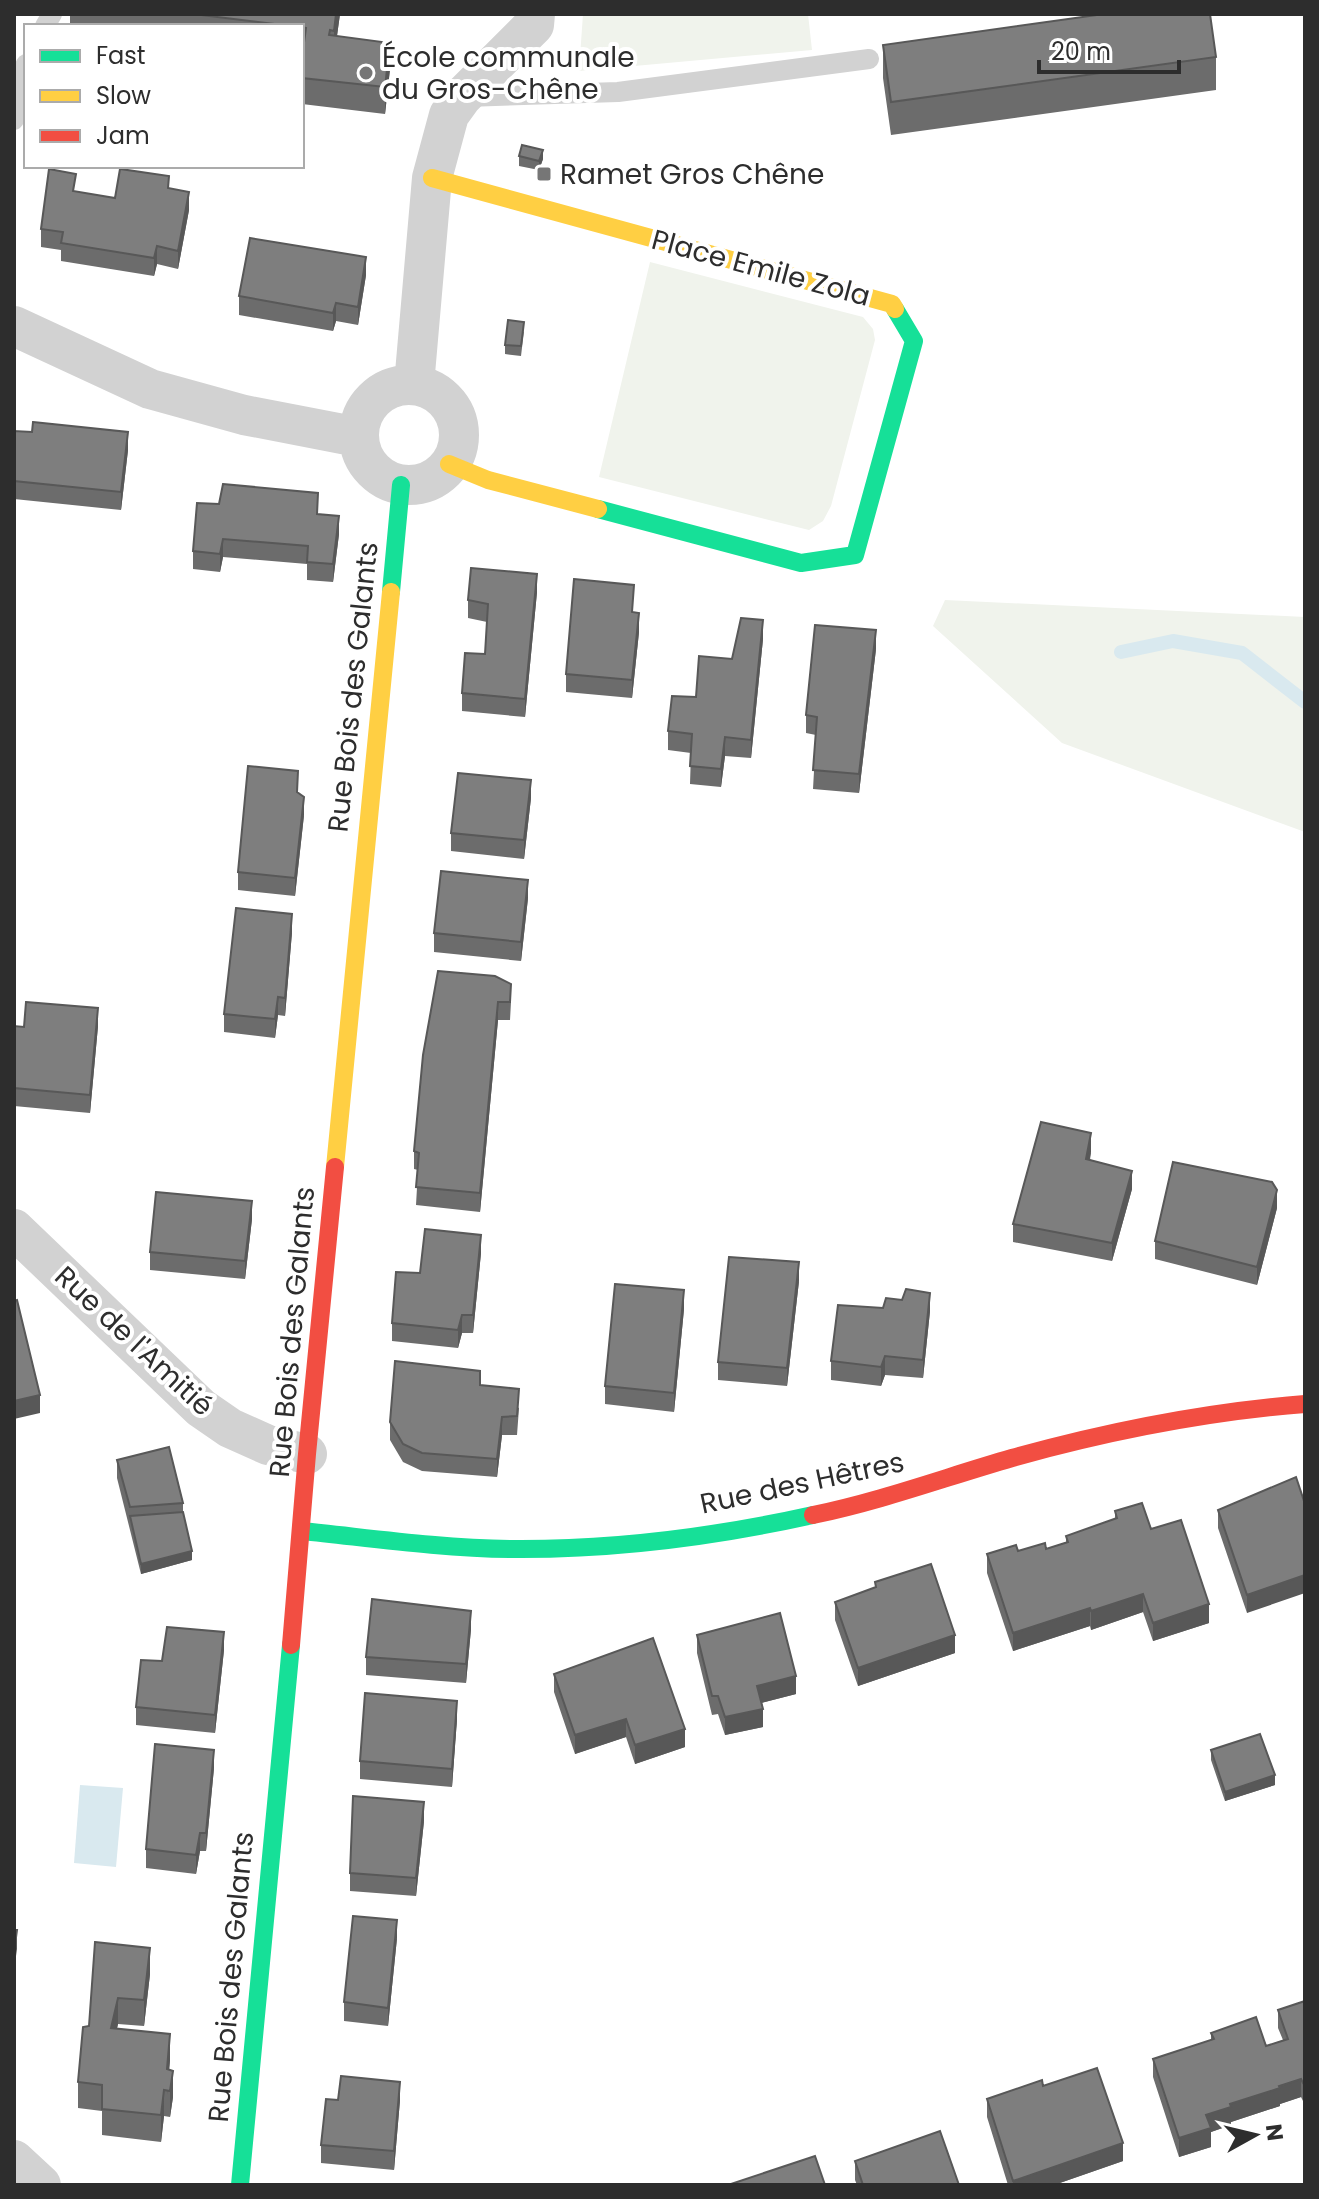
<svg xmlns="http://www.w3.org/2000/svg" width="1319" height="2199" font-family="Poppins,sans-serif">
  <style>
    .green { fill: #f0f3ec }
    .water { fill: #d9e9ef }
    .lines { fill: none; stroke-linecap: round; stroke-linejoin: round }
    .stream { stroke: #d9e9ef; stroke-width: 14 }
    .lane { stroke: #d2d2d2; stroke-width: 20 }
    .street { stroke: #d2d2d2; stroke-width: 40 }
    .fast { stroke: #16e098; stroke-width: 18 }
    .slow { stroke: #ffcf43; stroke-width: 18 }
    .jam { stroke: #f24e42; stroke-width: 18 }
    .wall { fill: #6c6c6c }
    .shaded-wall { fill: #585858 }
    .building { fill: #7e7e7e; stroke: #585858; stroke-width: 2 }
    .poi-dot { fill: #767676; stroke: #fff; stroke-width: 3 }
    .labels { text-anchor: middle; dominant-baseline: central; stroke-width: 8; stroke-linejoin: round; paint-order: stroke }
    .poi-label { font-size: 28px; fill: #2d2d2d; stroke: #fff; text-anchor: start }
    .street-label { font-size: 28px; fill: #2d2d2d; stroke: #fff }
  </style>
  <rect width="100%" height="100%" fill="#fff"/>
  <path class="green" d="M583 14H808L812 50 579 71Z
    M650 262 863 317 873 329 875 340 831 506 823 521 809 530 599 477Z
    M945 600 1305 617V832L1062 743 933 626Z"/>
  <path class="water" d="M80 1785 123 1788 116 1867 74 1863Z"/>
  <g class="lines">
    <path class="stream" d="M1121 652 1173 641 1242 653 1305 702"/>
    <path class="lane" d="M45 26 52 14
      M466 97 618 92 869 59
      M14 120 23 70 26 64"/>
    <path class="street" d="M14 326 150 389 244 415 358 437
      M414 385 432 178 449 115 462 97 534 25 535 14
      M359 435a50 50 0 1 1 100 0a50 50 0 1 1-100 0Z
      M14 1229 201 1408 230 1428 268 1445 307 1454
      M14 2160 41 2185"/>
    <path class="fast" d="M598 509 801 563 855 555 914 341 895 309
      M391 592 401 485
      M302 1531C371 1538 440 1548 510 1549 612 1550 714 1537 813 1515
      M240 2185 291 1645"/>
    <path class="slow" d="M432 178 892 304 895 309
      M449 464 488 480 598 509
      M335 1167 391 592"/>
    <path class="jam" d="M813 1515C881 1501 946 1477 1012 1458 1109 1431 1205 1412 1305 1404
      M291 1645 307 1454 335 1167"/>
  </g>
  <path class="wall" d="M70 14H340L337 36 390 69 385 114 302 104V26H76L70 25Z
    M883 45 1216 57V90L891 135 883 78Z
    M519 156 543 159 539 170 519 166Z
    M169 188 189 210 178 269 157 264 154 276 61 261V250L41 247V229L76 192 115 198Z
    M366 275 358 325 336 321 333 331 239 315V296Z
    M524 331 521 356 505 354V345Z
    M14 431 128 450 121 510 14 499Z
    M197 503 318 514 339 534 333 582 307 580V564L223 557 220 572 193 569V551Z
    M537 592 525 717 462 711V693L485 654 487 622 468 618V600Z
    M633 612 639 632 632 698 566 692V674Z
    M763 639 751 758 725 756 721 787 690 784 691 753 668 750V731L696 697 732 659Z
    M876 649 859 793 813 789 816 735 806 733V715Z
    M531 798 524 859 451 851V833Z
    M304 815 295 896 238 890V872Z
    M528 898 521 961 434 952V933Z
    M292 932 285 1016 278 1015 275 1038 224 1032V1014Z
    M438 971 511 1002 510 1020H498L480 1212 416 1205 418 1170 414 1169V1151Z
    M14 1026H98L90 1113 14 1106Z
    M1091 1152 1090 1160 1132 1189 1112 1261 1013 1242V1224Z
    M1277 1208 1257 1285 1155 1259V1241Z
    M252 1219 245 1279 150 1270V1252Z
    M481 1253 473 1333H462L458 1348 392 1341V1323L420 1273Z
    M799 1281 787 1386 718 1380V1362Z
    M684 1309 674 1412 605 1404V1386Z
    M930 1311 923 1378 885 1375 881 1386 831 1380V1361Z
    M480 1385 519 1408 517 1435H502L497 1477 422 1471 403 1462 390 1440V1422Z
    M117 1460 183 1503V1512L192 1560 141 1574 117 1478Z
    M1305 1504 1247 1613 1218 1528V1510Z
    M1115 1511 1151 1529 1209 1623 1153 1641 1143 1612 1091 1630 1090 1626 1013 1651 987 1573V1554L1046 1549 1066 1543V1536L1115 1519Z
    M875 1582 955 1653 858 1686 835 1620V1602L875 1588Z
    M471 1629 466 1683 366 1675V1657Z
    M697 1635 796 1694 761 1703 763 1727 725 1735 718 1714 712 1715 697 1653Z
    M224 1650 215 1733 136 1725V1707L162 1661Z
    M554 1674 685 1747 635 1764 626 1737 575 1754 554 1692Z
    M457 1719 452 1787 360 1779V1761Z
    M1211 1750 1275 1785 1225 1801 1211 1760Z
    M214 1768 206 1851H200L196 1874 146 1868V1849Z
    M424 1821 416 1896 350 1891V1873Z
    M397 1938 388 2026 344 2021V2002Z
    M95 1942 150 1974 144 2026 118 2024 117 2028 170 2060 169 2070 173 2097 170 2117 164 2116 161 2142 102 2135V2111L78 2108V2082L89 2026Z
    M1305 2001 1303 2101 1301 2097 1280 2104V2106L1231 2122V2125L1211 2132V2147L1179 2157 1153 2077V2059L1211 2040V2033L1266 2046 1283 2040 1278 2028V2010Z
    M1043 2086 1123 2161 1054 2185H1008L987 2117V2099Z
    M338 2100H400L394 2170 321 2163V2145Z
    M855 2161 959 2185H857L855 2180Z"/>
  <path class="shaded-wall" d="M336 14H340L334 57V31Z
    M390 43V69L385 114V87Z
    M543 150V159L539 170V161Z
    M189 192V210L178 269V251Z
    M157 246V264L154 276V258Z
    M366 257V275L358 325V307Z
    M336 303V321L333 331V313Z
    M128 432V450L121 510V492Z
    M339 516V534L333 582V564Z
    M223 539V557L220 572V554Z
    M537 574V592L525 717V699Z
    M639 613V632L632 698V680Z
    M763 620V639L751 758V740Z
    M876 630V649L859 793V774Z
    M725 737V756L721 787V769Z
    M531 780V798L524 859V840Z
    M304 797V815L295 896V878Z
    M528 880V898L521 961V942Z
    M292 914V932L285 1016V998Z
    M278 997V1015L275 1038V1019Z
    M498 1002V1020L480 1212V1193Z
    M98 1008V1026L90 1113V1095Z
    M1091 1133V1152L1086 1177V1159Z
    M1132 1171V1189L1112 1261V1243Z
    M1277 1190V1208L1257 1285V1267Z
    M252 1201V1219L245 1279V1261Z
    M481 1235V1253L473 1333V1315Z
    M799 1262V1281L787 1386V1368Z
    M684 1290V1309L674 1412V1393Z
    M930 1293V1311L923 1378V1360Z
    M462 1315V1333L458 1348V1330Z
    M885 1356V1375L881 1386V1367Z
    M40 1395V1413L14 1419V1401Z
    M502 1417V1435L497 1477V1459Z
    M192 1551V1560L141 1574V1564Z
    M1305 1575V1593L1247 1613V1595Z
    M1143 1594V1612L1091 1630V1611Z
    M1209 1604V1623L1153 1641V1623Z
    M1090 1608V1626L1013 1651V1633Z
    M471 1611V1629L466 1683V1664Z
    M224 1632V1650L215 1733V1715Z
    M955 1635V1653L858 1686V1668Z
    M796 1676V1694L757 1704V1686Z
    M457 1701V1719L452 1787V1769Z
    M763 1709V1727L725 1735V1717Z
    M626 1719V1737L575 1754V1735Z
    M685 1729V1747L635 1764V1745Z
    M214 1750V1768L206 1851V1833Z
    M1275 1775V1785L1225 1801V1792Z
    M424 1802V1821L416 1896V1878Z
    M200 1833V1851L196 1874V1855Z
    M397 1920V1938L388 2026V2008Z
    M17 1930V1949L14 1970V1952Z
    M150 1948V1974L144 2026V2000Z
    M118 1998V2024L111 2054V2028Z
    M170 2034V2060L167 2095V2069Z
    M173 2071V2097L170 2117V2091Z
    M1301 2079V2097L1280 2104V2106L1231 2122V2125L1211 2132V2147L1179 2157V2138L1206 2115 1230 2104Z
    M400 2082V2100L394 2170V2151Z
    M1305 2082V2100L1303 2101V2083Z
    M164 2090V2116L161 2142V2115Z
    M1123 2143V2161L1054 2185H1013V2181Z"/>
  <path class="building" d="M193 14H336L334 31 330 30 329 35 390 43 385 87 302 78V57L306 28 302 27V26H291Z
    M1104 14H1210L1216 57 891 102 883 45Z
    M522 145 543 150 539 161 519 156Z
    M49 169 76 174 73 191 115 198 120 169 169 176 168 188 189 192 178 251 157 246 154 258 61 243 63 232 41 229Z
    M250 238 366 257 358 307 336 303 333 313 239 296Z
    M508 320 524 322 521 346 505 345Z
    M33 422 128 432 121 492 14 481V431L32 432Z
    M223 484 318 493 317 514 339 516 333 564 307 562 308 546 223 539 220 554 193 551 197 503 219 504Z
    M471 568 537 574 525 699 462 693 465 653 485 654 488 604 468 600Z
    M574 579 634 585 632 612 639 613 632 680 566 674Z
    M741 618 763 620 751 740 725 737 721 769 690 766 692 734 668 731 672 696 696 697 699 656 732 659Z
    M815 625 876 630 859 774 813 770 817 717 806 715Z
    M248 766 298 771 297 792 304 797 295 878 238 872Z
    M458 773 531 780 524 840 451 833Z
    M441 871 528 880 521 942 434 933Z
    M236 908 292 914 285 998 278 997 275 1019 224 1014Z
    M438 971 495 976 511 984 510 1002H498L480 1193 416 1187 419 1153 414 1151 423 1055Z
    M26 1002 98 1008 90 1095 14 1088V1026L24 1027Z
    M1041 1122 1091 1133 1086 1159 1132 1171 1112 1243 1013 1224Z
    M1173 1162 1272 1182 1277 1190 1257 1267 1155 1241Z
    M156 1192 252 1201 245 1261 150 1252Z
    M425 1229 481 1235 473 1315H462L458 1330 392 1323 396 1272 420 1273Z
    M729 1257 799 1262 787 1368 718 1362Z
    M615 1284 684 1290 674 1393 605 1386Z
    M906 1289 930 1293 923 1360 885 1356 881 1367 831 1361 838 1305 883 1308 886 1298 902 1300Z
    M17 1300 40 1395 14 1401V1301Z
    M395 1361 480 1371V1385L519 1389 517 1416 502 1417 497 1459 422 1453 403 1444 390 1422Z
    M169 1447 183 1503 130 1507 117 1460Z
    M1296 1477 1305 1504V1575L1247 1595 1218 1510Z
    M1142 1503 1151 1529 1181 1520 1209 1604 1153 1623 1143 1594 1091 1611 1090 1608 1013 1633 987 1554 1016 1545 1018 1551 1045 1543 1046 1549 1068 1542 1066 1536 1117 1518 1115 1511Z
    M183 1512 192 1551 141 1564 130 1516Z
    M931 1564 955 1635 858 1668 835 1602 876 1587 875 1582Z
    M372 1599 471 1611 466 1664 366 1657Z
    M780 1613 796 1676 757 1686 763 1709 725 1717 718 1696H712L697 1635Z
    M167 1627 224 1632 215 1715 136 1707 141 1660 162 1661Z
    M653 1638 685 1729 635 1745 626 1719 575 1735 554 1674Z
    M365 1693 457 1701 452 1769 360 1761Z
    M1260 1734 1275 1775 1225 1792 1211 1750Z
    M155 1744 214 1750 206 1833H200L196 1855 146 1849Z
    M353 1796 424 1802 416 1878 350 1873Z
    M353 1916 397 1920 388 2008 344 2002Z
    M14 1930H17L14 1952Z
    M95 1942 150 1948 144 2000 118 1998 111 2028 170 2034 167 2069 173 2071 170 2091 164 2090 161 2115 102 2109V2085L78 2082 83 2027 89 2026Z
    M1305 2001V2082L1303 2083 1301 2079 1279 2086 1280 2088 1230 2104 1231 2107 1206 2115 1211 2128 1179 2138 1153 2059 1214 2039 1211 2033 1256 2017 1266 2046 1288 2039 1278 2010Z
    M1097 2068 1123 2143 1013 2181 987 2099 1042 2080 1043 2086Z
    M341 2076 400 2082 394 2151 321 2145 326 2099 338 2100Z
    M940 2131 959 2185H863L855 2161Z
    M815 2156 825 2185H728Z"/>
  <g class="poi-dot">
    <circle cx="366" cy="73" r="8"/>
    <rect x="536" y="166" width="16" height="16" rx="4"/>
  </g>
  <g class="labels">
    <g class="poi-label">
      <text x="382" y="57">École communale<tspan x="382" dy="32">du Gros-Chêne</tspan></text>
      <text x="560" y="174">Ramet Gros Chêne</text>
    </g>
    <g class="street-label">
      <text transform="translate(761 268) rotate(15)">Place Emile Zola</text>
      <text transform="translate(353 687) rotate(-84)">Rue Bois des Galants</text>
      <text transform="translate(292 1332) rotate(-85)">Rue Bois des Galants</text>
      <text transform="translate(134 1341) rotate(43)">Rue de l'Amitié</text>
      <text transform="translate(802 1483) rotate(-12)">Rue des Hêtres</text>
      <text transform="translate(231 1977) rotate(-85)">Rue Bois des Galants</text>
    </g>
  </g>
  <rect width="1319" height="2199" fill="none" stroke="#2d2d2d" stroke-width="32"/>
  <rect x="24" y="24" width="280" height="144" fill="#ffffff" stroke="#ababab" stroke-width="2"/>
  <rect x="40" y="50" width="40" height="12" fill="#16e098" stroke="#ababab" stroke-width="2"/>
  <text x="96" y="64" font-size="24" fill="#2d2d2d">Fast</text>
  <rect x="40" y="90" width="40" height="12" fill="#ffcf43" stroke="#ababab" stroke-width="2"/>
  <text x="96" y="104" font-size="24" fill="#2d2d2d">Slow</text>
  <rect x="40" y="130" width="40" height="12" fill="#f24e42" stroke="#ababab" stroke-width="2"/>
  <text x="96" y="144" font-size="24" fill="#2d2d2d">Jam</text>
  <g transform="translate(1255 2135) rotate(82)" stroke="#ffffff" stroke-width="6" paint-order="stroke">
  <path d="M0-6L14 30L0 20L-14 30Z" fill="#2d2d2d"/>
  <text y="-12" font-size="22" font-weight="bold" text-anchor="middle" fill="#2d2d2d">N</text>
  </g>
  <path d="M1039 60v12h140v-12" fill="none" stroke="#2d2d2d" stroke-width="4"/>
  <text x="1051" y="60" font-size="24" fill="#2d2d2d" stroke="#ffffff" stroke-width="6" paint-order="stroke">20 m</text>
</svg>
